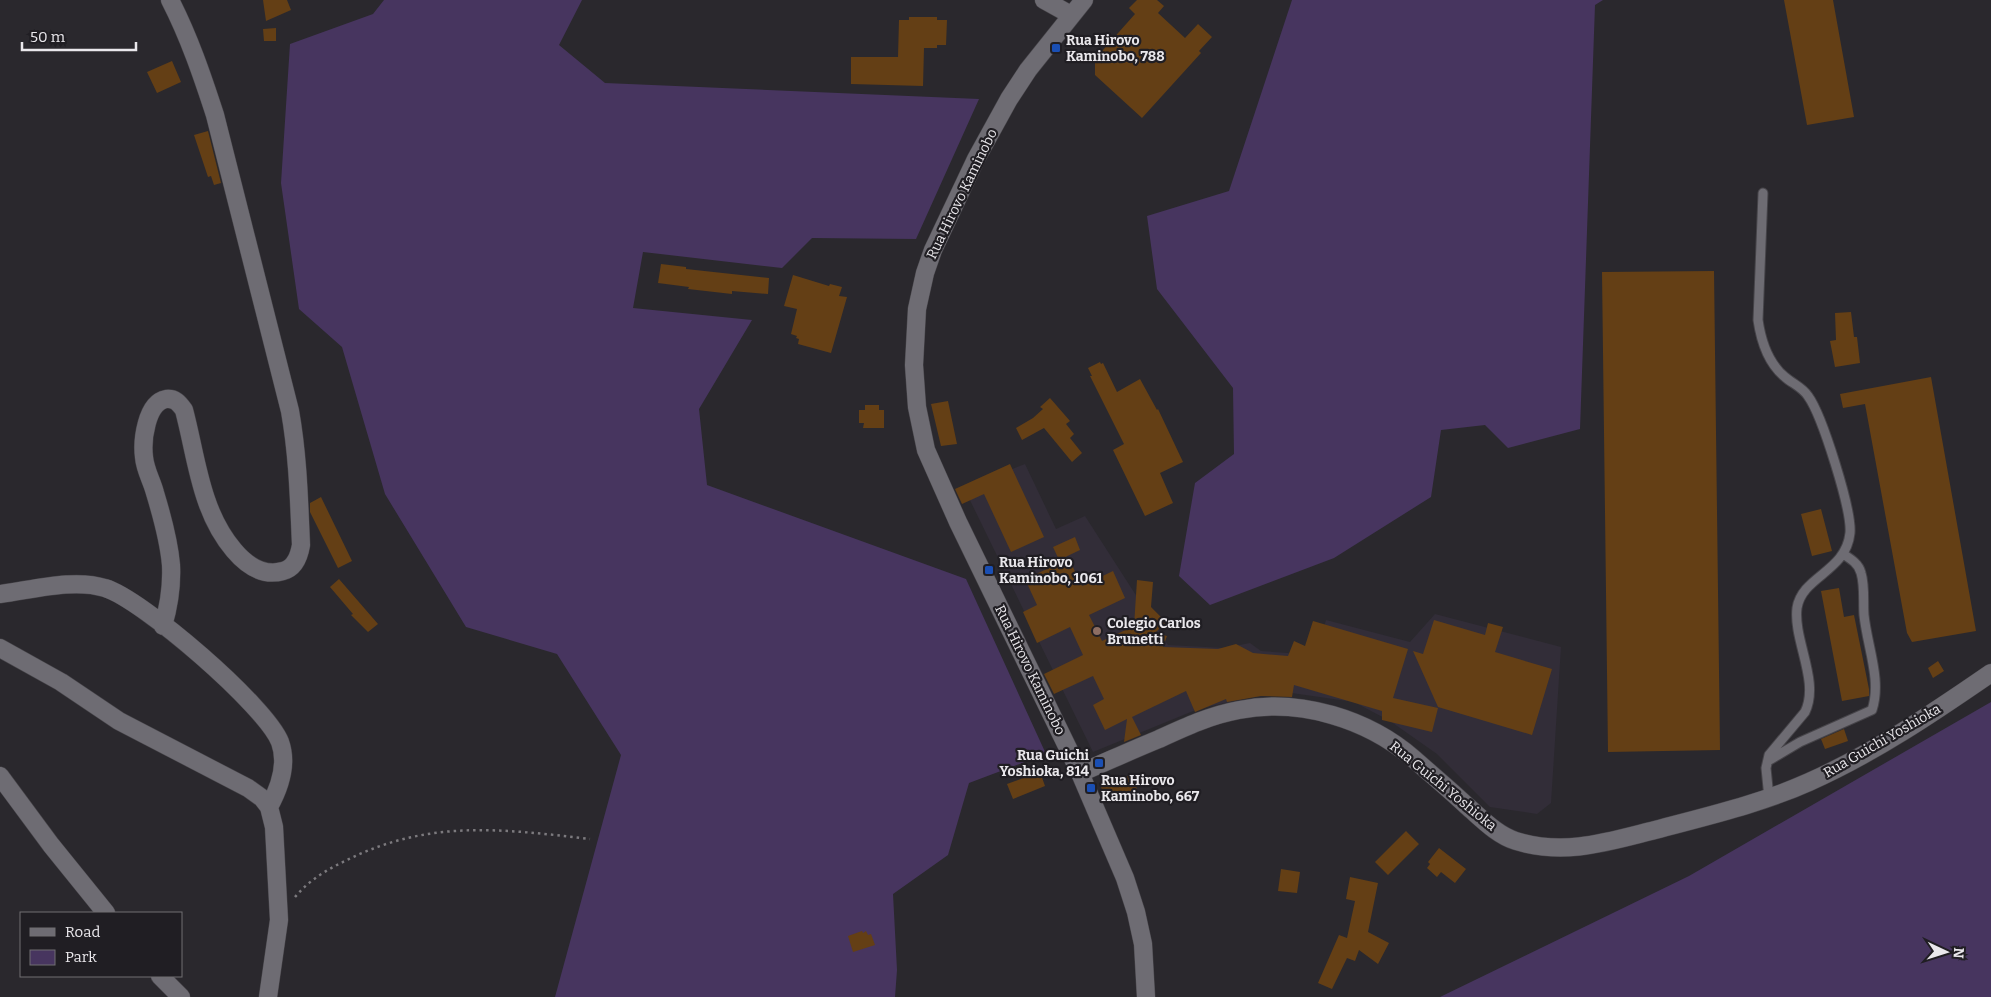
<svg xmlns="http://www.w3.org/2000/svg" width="1991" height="997" font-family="Bitter,serif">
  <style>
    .built { fill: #322d38 }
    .green { fill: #47355f }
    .building { fill: #643f15 }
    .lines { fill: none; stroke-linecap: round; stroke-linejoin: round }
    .service-casing { stroke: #464449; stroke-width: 11 }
    .minor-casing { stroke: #464449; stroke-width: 19 }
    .path { stroke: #7c7a7e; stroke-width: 2.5; stroke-dasharray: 2.5 4; stroke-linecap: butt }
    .service { stroke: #6e6c73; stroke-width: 9 }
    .minor { stroke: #6e6c73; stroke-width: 18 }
    .transit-dot { fill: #1a4fb4; stroke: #201e23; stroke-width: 2 }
    .education-dot { fill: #8d6e63; stroke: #201e23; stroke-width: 2 }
    .labels { text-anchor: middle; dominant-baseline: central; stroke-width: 4.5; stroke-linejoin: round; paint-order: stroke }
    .poi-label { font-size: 14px; font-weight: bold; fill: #eae8ec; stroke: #201e23; text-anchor: start }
    .street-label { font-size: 14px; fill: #eae8ec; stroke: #201e23 }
  </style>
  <rect width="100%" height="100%" fill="#2a282d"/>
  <path class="built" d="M1025 464 1056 529 1085 516 1168 645 1225 648 1250 643 1261 651 1316 655 1326 620 1410 642 1435 614 1561 647 1551 803 1537 814 1490 807 1437 754 1390 721 1354 702 1278 691 1198 709 1093 752 964 488Z"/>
  <path class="green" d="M384 0H582L559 45 605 83 979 99 916 239 812 238 782 268 643 252 633 308 752 320 699 409 707 485 966 579 1046 754 969 783 948 855 893 894 897 970 895 997H555L621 755 557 654 466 627 385 494 342 347 299 309 281 183 290 44 373 14Z
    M1292 0H1603L1595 5 1580 429 1508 448 1485 425 1441 430 1431 497 1334 558 1210 605 1179 576 1195 483 1234 454 1233 388 1157 289 1147 216 1229 191Z
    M1991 702V997H1440L1689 876Z"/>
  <path class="building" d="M263 0H287L291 10 266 21Z
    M1137 0H1157L1164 6 1158 13 1185 38 1198 24 1212 37 1199 51 1201 53 1142 118 1095 75V59L1135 14 1129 8Z
    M1784 0H1833L1854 117 1807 125Z
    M909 17H937V20H947L946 45H937V48H924L923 86 851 84V57H898L899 20H909Z
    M276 28V41H264L263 29Z
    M172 61 181 82 157 93 147 72Z
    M208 131 221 183 214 185 211 176 208 177 194 135Z
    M661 264 686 267V269L769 278 768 294 732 291V294L688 289 689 287 658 283Z
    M1714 271 1720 750 1608 752 1602 272Z
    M793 275 829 286 830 284 842 287 839 296 847 297 831 353 798 344 799 339 796 338 797 336 791 334 797 309 784 306Z
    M1851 312 1854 337H1857L1860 363 1835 367 1830 341 1836 340 1835 313Z
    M1100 362 1101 364 1103 363 1117 392 1140 379 1157 410 1158 409 1183 462 1160 473 1173 503 1145 516 1113 450 1124 444 1090 376H1092L1088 368Z
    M1931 377 1976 631 1912 642 1907 633 1865 404 1843 408 1840 394Z
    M1050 398 1070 421 1066 424 1074 434 1070 438 1082 453 1072 462 1044 428 1022 440 1016 428 1033 418 1043 409 1040 407Z
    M948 401 957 444 941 446 931 404Z
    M865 405H879V410H884V428H863L864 423H859V410H865Z
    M1010 464 1044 537 1011 552 984 494 962 504 955 489Z
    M321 497 352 561 338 568 310 512V503Z
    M1821 509 1832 551 1812 556 1801 514Z
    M1075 537 1080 550 1059 560 1053 547Z
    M1069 559 1082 586 1113 571 1125 598 1089 615 1102 641 1134 626 1137 580 1153 582 1151 607 1166 622 1155 633 1167 636 1163 647 1218 649 1236 644 1253 653 1288 656 1294 641 1305 646 1313 621 1408 649 1393 698 1438 708 1432 732 1382 720V711L1294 685 1292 697 1261 696 1227 702 1226 699 1195 712 1186 691 1132 717 1141 735 1124 742 1127 719 1105 730 1093 705 1104 699 1093 676 1054 694 1044 674 1083 655 1070 627 1037 643 1023 612 1037 605 1025 579Z
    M339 579 378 624 368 632 351 615 353 614 330 587Z
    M1839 588 1844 617 1854 615 1869 689V696L1842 701 1821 591Z
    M1434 620 1485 635 1488 623 1503 627 1495 652 1552 669 1532 735 1438 707 1413 651 1423 654Z
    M1938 661 1944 671 1933 678 1928 668Z
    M1844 729 1848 741 1825 749 1821 739Z
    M1040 772 1045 786 1013 799 1007 784Z
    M1132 774 1137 789 1106 801 1101 787Z
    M1406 831 1419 844 1388 875 1375 862Z
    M1439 848 1466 869 1455 883 1441 872 1437 877 1427 868 1430 864 1428 862Z
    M1281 869 1300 872 1297 893 1278 891Z
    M1350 877 1378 883 1368 932 1389 943 1378 964 1359 950 1355 961 1347 958 1332 989 1318 983 1339 935 1347 938 1355 901 1346 899Z
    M862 931 863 933 866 931 868 935 871 934 875 945 853 952 848 936Z"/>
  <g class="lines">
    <defs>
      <path id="service" d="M1763 193 1758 320C1761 341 1768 363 1785 377 1793 384 1802 387 1808 396 1822 415 1852 510 1850 533 1846 572 1802 576 1797 608 1793 640 1820 681 1805 712L1769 755 1766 768 1769 798
        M1768 761 1800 742 1872 710C1882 680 1867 646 1864 615 1863 602 1865 586 1861 573 1859 564 1851 559 1843 554"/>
      <path id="minor" d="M1044 0 1071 15
        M1084 0 1028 70 1009 99 976 159 933 250 925 273 917 309 914 365 917 407 926 450 958 522 1080 773 1125 878 1136 912 1143 944 1146 997
        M0 594C32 590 74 578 105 588 142 599 266 706 280 742 288 764 280 787 269 807
        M163 626C169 606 172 586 171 565 169 541 162 516 155 493 152 481 145 470 144 457 142 441 146 403 166 399 175 398 179 403 184 410 192 440 196 470 206 499 216 529 245 582 283 571 295 568 299 557 301 545 299 500 298 456 290 411L215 115C202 75 189 37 170 0
        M0 648 61 682 119 721 248 788 262 798 269 807 274 827 279 920 268 997
        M1080 773C1106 762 1132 750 1159 739 1185 727 1211 715 1239 710 1300 698 1368 719 1414 759 1432 775 1450 790 1467 806 1482 819 1497 835 1516 841 1565 856 1607 842 1655 830 1707 816 1760 804 1809 782 1874 753 1933 713 1991 673
        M0 776 51 845 106 913
        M160 976 181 997"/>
    </defs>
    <use href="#service" class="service-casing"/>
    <use href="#minor" class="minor-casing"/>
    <path class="path" d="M295 897C309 880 328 869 347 860 430 819 502 829 590 839"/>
    <use href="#service" class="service"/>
    <use href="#minor" class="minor"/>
  </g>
  <g class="transit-dot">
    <rect x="1051" y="43" width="10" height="10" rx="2.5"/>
    <rect x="984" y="565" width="10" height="10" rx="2.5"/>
    <rect x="1094" y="758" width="10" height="10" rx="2.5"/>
    <rect x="1086" y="783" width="10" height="10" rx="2.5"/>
  </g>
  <circle class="education-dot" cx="1097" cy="631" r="5"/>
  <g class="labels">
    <g class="poi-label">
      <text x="1066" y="40">Rua Hirovo<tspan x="1066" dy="16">Kaminobo, 788</tspan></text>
      <text x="999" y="562">Rua Hirovo<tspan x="999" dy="16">Kaminobo, 1061</tspan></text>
      <text x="1107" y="623">Colegio Carlos<tspan x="1107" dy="16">Brunetti</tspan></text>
      <text x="1089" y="755" text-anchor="end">Rua Guichi<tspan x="1089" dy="16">Yoshioka, 814</tspan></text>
      <text x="1101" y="780">Rua Hirovo<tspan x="1101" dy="16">Kaminobo, 667</tspan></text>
    </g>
    <g class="street-label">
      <text transform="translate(962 194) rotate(-64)">Rua Hirovo Kaminobo</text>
      <text transform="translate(1030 670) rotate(64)">Rua Hirovo Kaminobo</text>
      <text transform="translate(1882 741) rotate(-30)">Rua Guichi Yoshioka</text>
      <text transform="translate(1443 786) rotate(39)">Rua Guichi Yoshioka</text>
    </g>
  </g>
  <rect x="20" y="912" width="162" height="65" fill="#201e23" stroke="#716f73"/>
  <rect x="30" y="928" width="25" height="8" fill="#6e6c73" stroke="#716f73"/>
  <text x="65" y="937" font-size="15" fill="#eae8ec">Road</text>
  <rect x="30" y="950" width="25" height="15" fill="#47355f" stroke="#716f73"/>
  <text x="65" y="962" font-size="15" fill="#eae8ec">Park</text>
  <g transform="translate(1946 952) rotate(94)" stroke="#201e23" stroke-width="4" paint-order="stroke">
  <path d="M0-4L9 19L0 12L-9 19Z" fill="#eae8ec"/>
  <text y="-8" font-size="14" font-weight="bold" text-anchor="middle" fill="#eae8ec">N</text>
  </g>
  <path d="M22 42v8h114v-8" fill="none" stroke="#eae8ec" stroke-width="2.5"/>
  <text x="30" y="42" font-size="15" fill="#eae8ec" stroke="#201e23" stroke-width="4" paint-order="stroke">50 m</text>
</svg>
